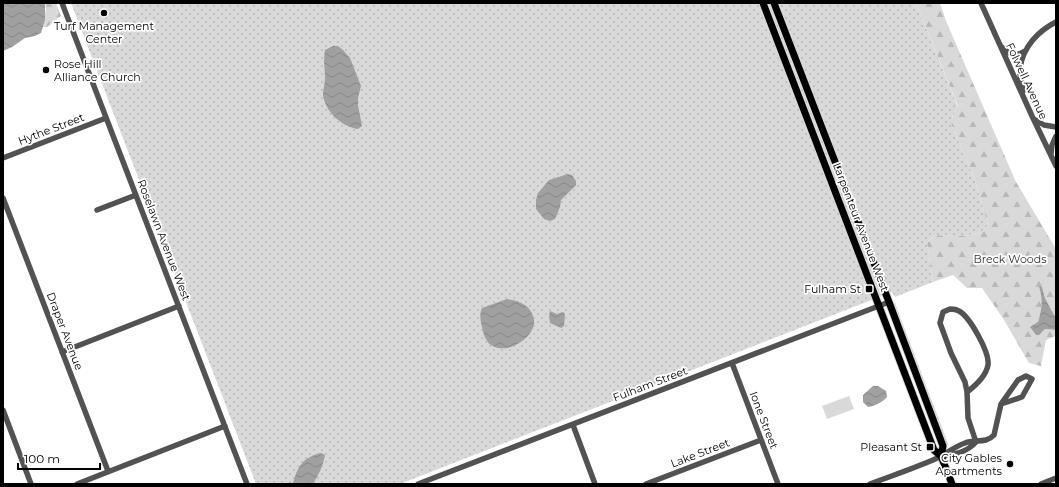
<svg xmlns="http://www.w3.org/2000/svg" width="1059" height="487" font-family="Montserrat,sans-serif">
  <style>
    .grass { fill: url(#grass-dots) }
    .forest { fill: url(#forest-firs) }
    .garden { fill: #d9d9d9 }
    .water { fill: url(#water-waves) }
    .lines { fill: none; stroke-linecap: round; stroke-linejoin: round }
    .major-casing { stroke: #dbdbdb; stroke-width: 9 }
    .minor { stroke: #525252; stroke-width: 5.5 }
    .major { stroke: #000; stroke-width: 7 }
    .poi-dot { fill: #000; stroke: #fff; stroke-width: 1.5 }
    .labels { text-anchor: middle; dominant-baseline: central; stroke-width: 3.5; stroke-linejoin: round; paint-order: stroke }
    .poi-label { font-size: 11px; fill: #000; stroke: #fff; text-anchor: end }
    .street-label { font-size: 11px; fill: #000; stroke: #fff }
    .park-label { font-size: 11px; fill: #303030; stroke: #fff }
  </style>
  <defs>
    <pattern id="grass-dots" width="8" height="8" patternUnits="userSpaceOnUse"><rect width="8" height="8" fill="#d9d9d9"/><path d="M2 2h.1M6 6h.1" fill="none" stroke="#b8b8b8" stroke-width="1.8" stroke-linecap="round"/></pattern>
    <pattern id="forest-firs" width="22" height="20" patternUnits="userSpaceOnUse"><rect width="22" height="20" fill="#d9d9d9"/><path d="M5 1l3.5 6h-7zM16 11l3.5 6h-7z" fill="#b8b8b8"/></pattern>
    <pattern id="water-waves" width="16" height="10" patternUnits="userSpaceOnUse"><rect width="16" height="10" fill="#a0a0a0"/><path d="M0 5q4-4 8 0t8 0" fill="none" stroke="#888"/></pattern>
  </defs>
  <rect width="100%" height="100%" fill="#fff"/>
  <path class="grass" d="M71 3H916L958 107 956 111 952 117V126L975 180 988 225C981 239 949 236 935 235L927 243 933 282 895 297 892 292 400 484H256Z
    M894 303H895L949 446 946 443Z"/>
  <path class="forest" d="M45 3H56L61 16 47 27H43L46 9Z
    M916 3H940L946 21 1016 182 1056 249V317L1054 315 1045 298 1042 287H1039L1042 295 1041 313 1038 322 1041 333 1045 329 1056 330V336L1046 340 1041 366 1029 363 1004 320 982 288H967L953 275 933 282 927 243 935 235C949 236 981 239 988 225L975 180 952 126C950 117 955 114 958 106Z"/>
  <path class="garden" d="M849 396 854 409 827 419 822 406Z"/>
  <path class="water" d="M3 3H45V20L41 33 35 36 25 38 12 47 3 51Z
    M333 46H338L343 50 350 58 361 86 358 98V105L362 126 358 129C342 127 324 111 323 94 323 89 325 84 325 78 325 69 323 60 325 50Z
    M568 174 572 175 576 181V185L561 200 560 207 555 219 550 221 544 219 536 209V200L538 193 549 180Z
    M1039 287H1042L1045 298 1054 315 1056 317V330L1045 329 1039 335H1036L1030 327 1038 322C1042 310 1043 298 1039 287Z
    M507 299C519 301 529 304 533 316 542 338 494 365 484 335 482 326 478 317 482 308Z
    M550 311 557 314 563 312 565 314 564 326 561 328 550 323 549 316Z
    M873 386H878L886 391 887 397C883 402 875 406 868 407L863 402V395Z
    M321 453 325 455C323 466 319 474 313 484H293C297 467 303 457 321 453Z"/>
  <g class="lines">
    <defs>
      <path id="major" d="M763 3 934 450 941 456
        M774 3 889 302 943 446 941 456 952 484"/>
    </defs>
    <use href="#major" class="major-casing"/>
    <path class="minor" d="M62 3 247 484
      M981 3 1032 116 1056 166
      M1003 48C1010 56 1017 56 1025 51
      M1023 91C1022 84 1019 75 1020 68 1023 47 1038 31 1056 22
      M1034 119 1044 125 1056 127
      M1051 154 1052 145 1056 136
      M3 158 106 118
      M3 198 108 471
      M97 210 136 195
      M950 309C953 309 956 309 959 311 970 317 990 353 988 365 986 376 975 386 967 392L965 382 951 353 940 323 943 312Z
      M62 352 179 306
      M732 363 778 484
      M967 392 968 418 976 442
      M3 410 31 484
      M573 425 595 484
      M943 456C956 454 967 452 976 442
      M77 484 225 426
      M418 484 889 302
      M646 484 761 440
      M870 484C891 476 912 469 933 460 944 455 954 447 965 443 975 439 986 444 994 435L1001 404 1022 397 1032 379 1026 376 1018 380 1001 404
      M1041 484 1056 478"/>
    <use href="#major" class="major"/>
  </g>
  <g class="poi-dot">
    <circle cx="104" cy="13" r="4"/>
    <circle cx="46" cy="70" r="4"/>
    <rect x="865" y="285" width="8" height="8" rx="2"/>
    <rect x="926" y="443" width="8" height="8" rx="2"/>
    <circle cx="1010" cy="464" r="4"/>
  </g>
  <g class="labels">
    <g class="poi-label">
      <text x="104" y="26" text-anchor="middle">Turf Management<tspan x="104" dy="13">Center</tspan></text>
      <text x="54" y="64" text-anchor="start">Rose Hill<tspan x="54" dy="13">Alliance Church</tspan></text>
      <text x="861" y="289">Fulham St</text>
      <text x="922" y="447">Pleasant St</text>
      <text x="1002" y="458">City Gables<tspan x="1002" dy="13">Apartments</tspan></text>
    </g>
    <g class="street-label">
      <text transform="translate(1027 81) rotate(65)">Folwell Avenue</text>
      <text transform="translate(51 129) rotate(-21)">Hythe Street</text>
      <text transform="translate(861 227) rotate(69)">Larpenteur Avenue West</text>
      <text transform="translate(164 240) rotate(69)">Roselawn Avenue West</text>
      <text transform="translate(65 331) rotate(69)">Draper Avenue</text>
      <text transform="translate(650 384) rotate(-21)">Fulham Street</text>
      <text transform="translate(764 420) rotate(69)">Ione Street</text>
      <text transform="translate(700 453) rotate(-21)">Lake Street</text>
    </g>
    <g class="park-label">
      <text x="1010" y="259">Breck Woods</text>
    </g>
  </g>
  <rect width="1059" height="487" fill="none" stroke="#000000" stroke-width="8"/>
  <path d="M18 463v6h82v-6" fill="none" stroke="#000000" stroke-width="2"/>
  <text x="24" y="463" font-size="12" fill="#000000" stroke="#ffffff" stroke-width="3" paint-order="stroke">100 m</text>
</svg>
